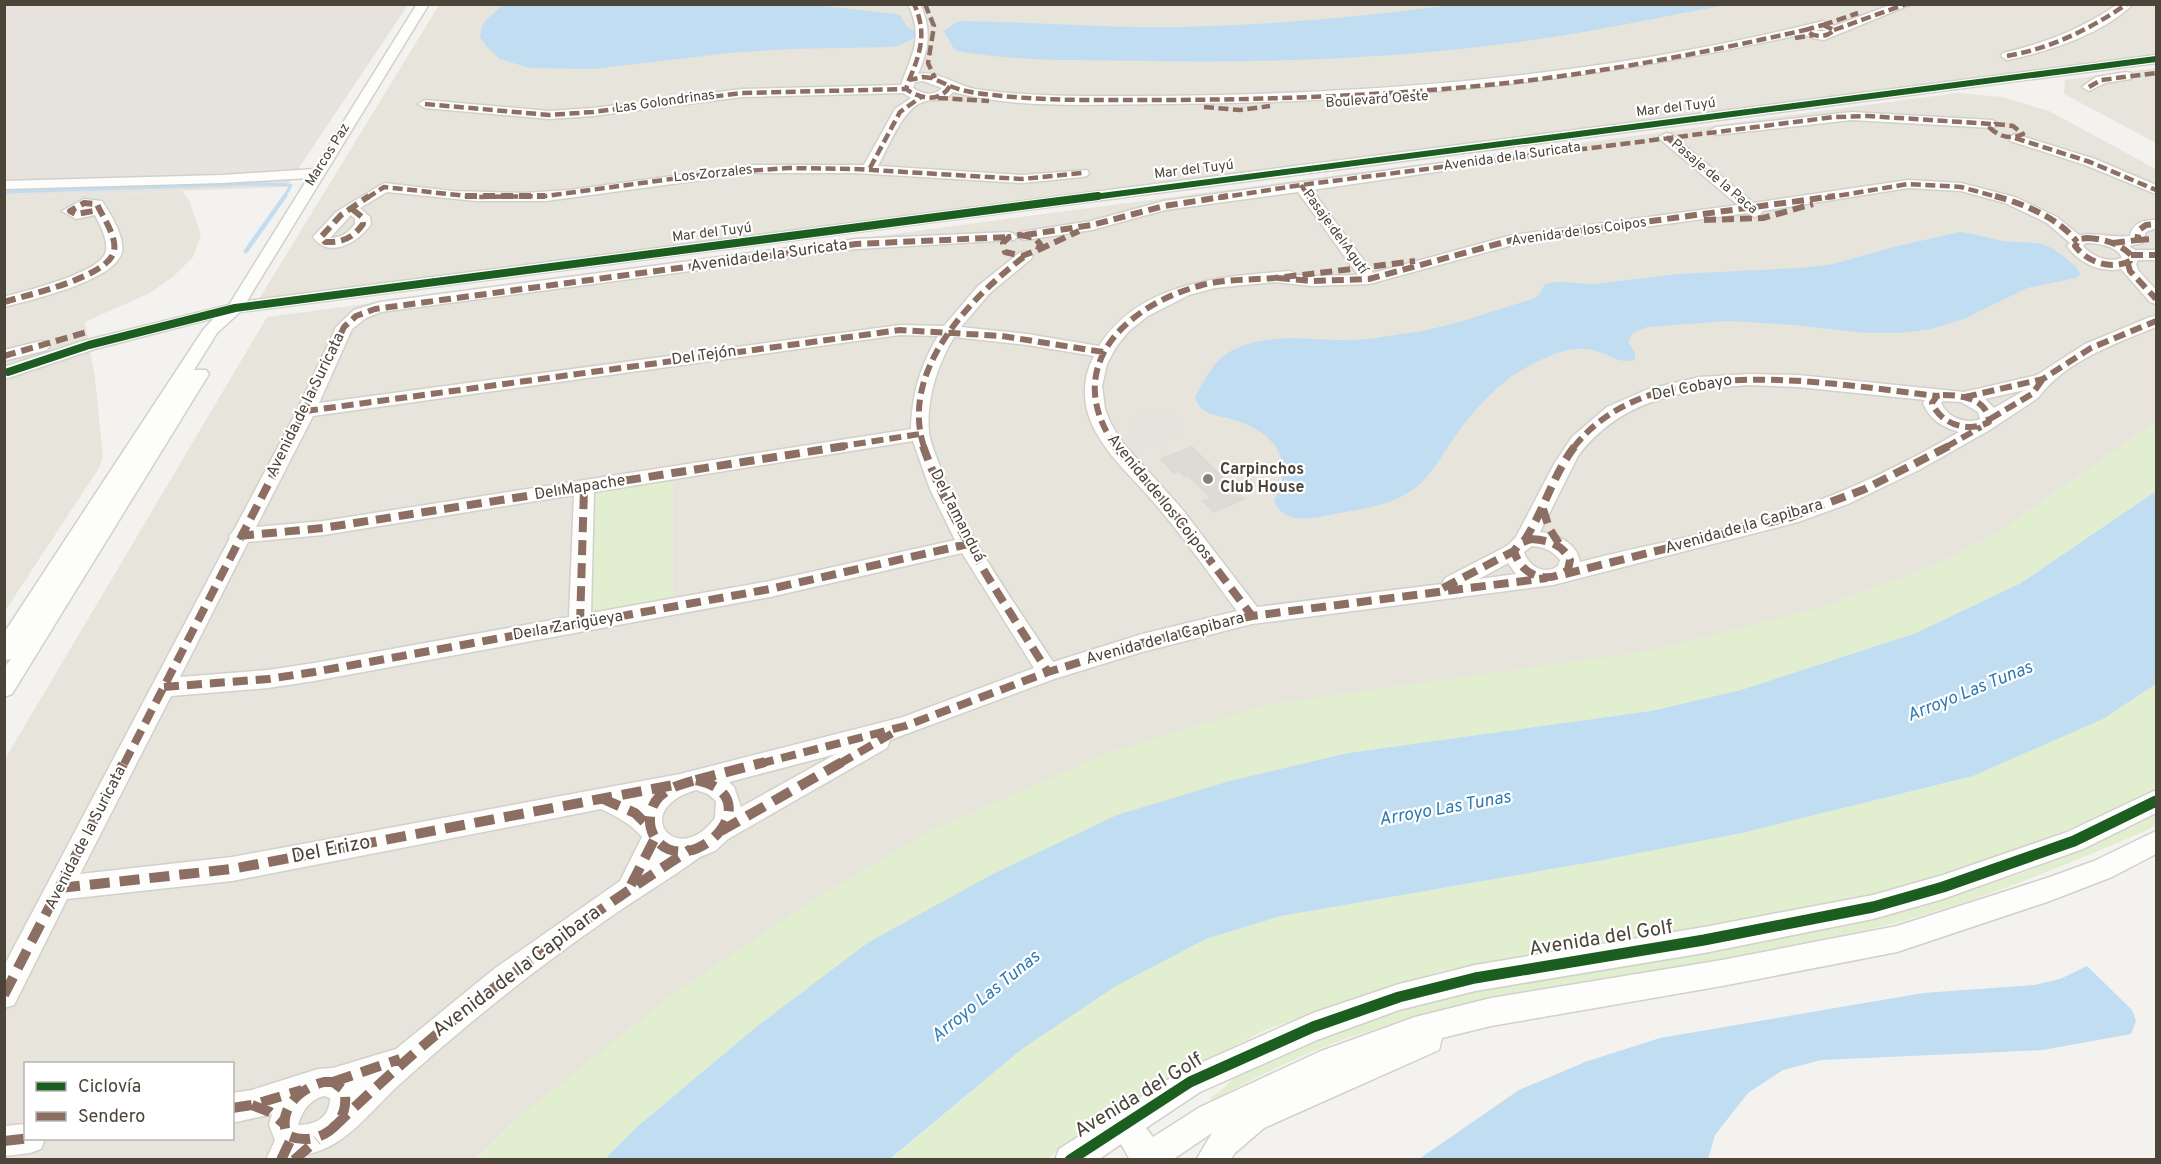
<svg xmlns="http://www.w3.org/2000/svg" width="2161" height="1164" font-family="Overpass,sans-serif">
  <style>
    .residential { fill: #e7e4dc; fill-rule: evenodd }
    .industrial { fill: #e6e2de }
    .green { fill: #e1eecf }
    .parking { fill: #e6e3df }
    .water { fill: #c0ddf1 }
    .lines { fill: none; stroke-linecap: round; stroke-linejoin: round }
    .stream-far1 { stroke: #c0ddf1; stroke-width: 3 }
    .stream { stroke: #c0ddf1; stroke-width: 4.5 }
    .building { fill: #dedbd6; stroke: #dcd9d4; stroke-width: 1.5 }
    .minor-casing { stroke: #d2d0cb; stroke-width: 3 }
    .minor { fill: #fdfdfc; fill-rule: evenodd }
    .quiet-far3 { stroke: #8d6e63; stroke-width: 4.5; stroke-dasharray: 10 4.5; stroke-linecap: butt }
    .quiet-far2 { stroke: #8d6e63; stroke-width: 6; stroke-dasharray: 12 6; stroke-linecap: butt }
    .quiet-far1 { stroke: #8d6e63; stroke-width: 8; stroke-dasharray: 15 8; stroke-linecap: butt }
    .quiet { stroke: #8d6e63; stroke-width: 10; stroke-dasharray: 20 10; stroke-linecap: butt }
    .cycleway-far2-casing { stroke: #fff; stroke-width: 8 }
    .cycleway-far1-casing { stroke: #fff; stroke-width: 10 }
    .cycleway-casing { stroke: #fff; stroke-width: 15 }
    .cycleway-far2 { stroke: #1b5e20; stroke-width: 6 }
    .cycleway-far1 { stroke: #1b5e20; stroke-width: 8 }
    .cycleway { stroke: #1b5e20; stroke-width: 11 }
    .poi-dot { fill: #868178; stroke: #fff; stroke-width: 2 }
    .labels { text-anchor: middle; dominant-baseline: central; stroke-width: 4.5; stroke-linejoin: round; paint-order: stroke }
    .far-street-label { font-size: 14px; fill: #4b4439; stroke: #fff }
    .street-label { font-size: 16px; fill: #4b4439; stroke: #fff }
    .poi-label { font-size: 16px; font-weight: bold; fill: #4b4439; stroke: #fff; text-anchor: start }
    .water-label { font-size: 18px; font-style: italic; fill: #2e7ab2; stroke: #fff }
    .near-street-label { font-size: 20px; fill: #4b4439; stroke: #fff }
  </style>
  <rect width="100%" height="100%" fill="#f4f2ee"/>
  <path class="residential" d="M439 5H2156V55L259 299Z
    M2156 68V143L2064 94 2065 80Z
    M1957 93 2002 97 2049 111 2156 169V422L2003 529 1939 564 1817 609 1656 650 1522 670 524 1113 476 1159 5 1160V759L267 317ZM26 1064H232V1138H26Z
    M182 191 189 200 201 235 193 257 174 276 150 293 85 322 95 378 103 457 99 468 5 611V197Z"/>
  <path class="industrial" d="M4 5H408L286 187 5 197Z"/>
  <path class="green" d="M2156 422V491L2021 583 1916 633 1741 690 1651 711 1348 753 1230 781 1117 815 993 874 869 942 756 1027 638 1126 605 1159 476 1160 524 1113 667 999 803 906 930 831 1110 752 1266 705 1656 650 1817 609 1939 564 2003 529Z
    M673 476V601L600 613 590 603 594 499 597 493 605 487Z
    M2156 684V789L2096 818 2013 851 1860 900 1504 965 1444 970 1265 1030 1175 1077 1096 1123 1047 1159 890 1160 1022 1049 1116 986 1206 939 1281 916 1598 861 1742 833 1973 776 2103 719Z
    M2156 813V825L2145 831C2050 872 1956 911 1854 933 1690 971 1521 983 1360 1034 1309 1050 1260 1076 1212 1100L1210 1097 1218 1093 1242 1071 1352 1026 1433 1000 1503 984 1752 944 1849 923 1949 897 2028 871 2137 824Z"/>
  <path class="parking" d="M1169 410 1185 433 1134 453 1122 435 1134 430 1129 416Z"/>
  <path class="water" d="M504 4 815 5 895 14 900 15 907 27 916 31 914 38 898 46 889 47 788 49 729 53 593 69 530 68 500 59 487 47 480 37 482 27 486 20Z
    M1450 5H1726C1654 18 1584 34 1511 43 1390 59 1266 63 1144 61 1083 60 1019 62 958 51L954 49 944 31 957 22 963 21C1036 22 1109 29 1182 27 1272 25 1361 17 1450 5Z
    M1960 232C1975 234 1988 238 2003 241 2035 245 2042 237 2069 261 2074 265 2079 268 2080 275L2076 278 2027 288 1964 319 1931 329 1902 333H1865L1795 325 1729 321 1647 327 1633 333 1628 342 1635 352V360C1618 364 1611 355 1596 351 1569 343 1544 358 1520 371 1498 384 1470 414 1456 435 1442 454 1431 478 1411 491 1386 508 1352 510 1324 516 1304 520 1283 522 1274 501 1295 462 1277 435 1238 421 1222 415 1200 417 1195 397 1205 380 1213 361 1231 351 1269 330 1315 342 1356 340 1371 339 1387 336 1402 334 1447 329 1490 311 1533 299L1539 295 1545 284C1563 279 1577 285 1595 284L1678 274 1801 268 1833 264 1898 246Z
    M2156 491V684L2103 719 1973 776 1742 833 1598 861 1281 916 1206 939 1116 986 1022 1049 890 1159H605L638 1126 756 1027 869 942 993 874 1117 815 1230 781 1348 753 1651 711 1741 690 1916 633 2021 583Z
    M2087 966 2132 1010 2136 1021 2131 1034 2043 1050 1821 1060 1783 1070 1748 1093 1715 1135 1708 1159H1419L1519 1090 1585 1062 1660 1038 1923 993 2034 985 2060 979Z"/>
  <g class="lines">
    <path class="stream-far1" d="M4 192 258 184 291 185 284 198"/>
    <path class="stream" d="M246 251 285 196"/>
  </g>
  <path class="building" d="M1192 447 1244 499 1214 512 1203 501 1211 498 1189 476 1185 477 1179 471 1174 473 1161 459Z"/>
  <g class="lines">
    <defs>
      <path id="minor" d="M417 4H429L247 301 2156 55V63L240 312 217 333 194 370H206L209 374 12 694 4 697V668L11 659 4 660V633L203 330 214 318 95 349 8 378 4 377V367L83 341 229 305 308 178 222 183 4 189V181L222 175 314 169Z
        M908 4H920C932 30 929 48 918 74 938 70 956 86 975 89 1029 97 1085 96 1140 96 1371 95 1599 77 1823 21L1834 26 1893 4H1912L1824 40 1812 38 1803 34C1588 82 1385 103 1165 104 1096 104 1020 110 953 92 944 103 935 98 923 102 903 108 888 148 878 166L1022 175 1087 170 1089 173 1087 176 1082 177 1022 183 855 173H754L546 201H476L387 192 360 208 370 217 371 224C359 242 329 260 313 237L336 212 384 183 453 191 523 193 569 190 754 165H864L895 109 911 98 903 93 742 97 593 116 549 119 425 108 418 104 425 100 549 111 593 108 742 89 901 85C912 53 924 38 908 4ZM1822 29 1826 31H1815ZM923 81 942 88C933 97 923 94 913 88L915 82ZM351 215 355 219V224C348 233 341 238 330 238Z
        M2118 4H2133C2103 34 2048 52 2007 60L2001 56 2003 53C2047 42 2080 30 2118 4Z
        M2126 72 2131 73 2132 76 2131 79 2105 83 2089 91 2082 87 2096 77Z
        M1852 112 1992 120 1999 124 1992 128 1852 120 1716 135 1709 131 1716 127Z
        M1666 133 1671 134 1753 203 1908 180 1961 183 2015 197 2057 217 2079 235C2097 232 2112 238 2130 236 2133 222 2144 220 2156 220V228L2146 232 2142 243 2129 246 2135 250H2156V260H2138L2136 264 2138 270 2156 290V304L2150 302 2121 269C2100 273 2079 263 2067 246L2070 243 2047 223 2005 203 1961 191 1908 188 1762 211 1760 215 1755 217 1747 213 1513 245 1369 284 1312 286 1275 282 1215 288 1189 295 1148 316 1129 331 1116 347 1107 364 1102 386 1105 409 1110 422 1122 442 1182 509 1257 607 1442 584 1445 578 1507 546 1516 537 1554 464 1572 437 1607 407 1648 389 1700 377 1749 374 1798 375 1964 392 2037 375 2085 344 2150 317 2156 316V327C2115 344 2065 361 2038 398L1988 431 1919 470 1848 504 1798 522 1553 585 1252 624 1142 652 1054 679 890 740 887 748 728 839 715 851 700 857C670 879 637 898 606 920 534 970 465 1025 400 1084 370 1111 342 1153 299 1155L297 1160H266L275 1140 269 1125 272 1114 232 1123V1093L252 1090 318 1069 333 1068 396 1049 494 969 620 881 642 837C631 824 618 817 601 809L232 881 67 899 14 1005 4 1008V966L230 538 229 536 234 530 297 411 336 327 354 310 380 302 856 239 1009 232 1014 234 1017 237 1014 240 856 249 381 312 366 318 352 329 319 403 900 325 944 326 978 286 1019 253 1025 251 1033 256 1031 259 990 293 961 327 1027 334 1099 346C1141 281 1221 277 1290 271L1297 275 1312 276 1358 275 1298 192 1165 210 1092 230 1025 240 1020 238 1017 235 1020 232 1091 221 1164 201 1442 163 1447 164 1449 167 1442 171 1312 190 1373 273 1512 235 1738 205 1661 140 1659 137ZM2085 243C2098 243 2118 246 2122 258 2108 263 2093 257 2083 246ZM900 335 938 336C920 366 912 394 911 429L323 521 256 527 313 416ZM954 337 1027 345 1094 356C1083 376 1082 401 1091 422 1105 455 1134 478 1156 505 1185 539 1211 576 1237 611L1142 634 1053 662C1013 600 969 541 942 472 938 460 931 446 929 433 926 399 937 366 954 337ZM1749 385 1798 387 1925 400 1923 403C1930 420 1942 427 1959 432 1904 464 1846 493 1785 512 1718 533 1648 544 1580 562 1577 543 1558 535 1540 532L1578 456C1621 399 1682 390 1749 385ZM2025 390 1994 408 1985 399ZM1943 401 1961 402 1978 412 1980 419C1965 425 1947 417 1941 403ZM913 441 930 489 955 540 770 581 591 613 594 492ZM574 495 569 617 314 663 268 670 180 677 248 542 323 535ZM1532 546C1544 547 1552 550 1560 560L1558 566C1545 576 1528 566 1524 552ZM962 553 1034 668 903 717 680 774 232 857 80 874 171 696 268 688 314 681 770 597ZM1508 563 1516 574 1479 579ZM836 754 741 807 734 787 729 782ZM696 790 708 794 716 801 715 818C677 870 628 810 696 790ZM324 1096 330 1098C330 1117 316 1125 298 1125 302 1111 309 1100 324 1096Z
        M2015 134 2095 159 2156 185V194L2085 165 2010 141 2008 138Z
        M84 199 102 201C110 213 125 237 122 252 115 281 31 300 4 307V297C24 291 102 273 106 251 108 239 100 225 95 215L76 219 62 211Z
        M41 341 47 342 50 346 47 350 4 361V350Z
        M2156 790V813L2083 849 1943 899 1873 919 1704 953 1475 991 1399 1010 1317 1040 1200 1092 1146 1128 1153 1137 1200 1107 1321 1051 1415 1017 1491 998 1722 960 1897 926 2047 878 2094 861 2156 831V854L2112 877 2047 902 1897 952 1722 986 1491 1026 1442 1038 1439 1050 1264 1128 1235 1153 1230 1160H1196L1212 1133 1172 1160H1130L1121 1144 1098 1160H1055L1059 1149 1180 1072 1313 1013 1399 984 1475 965 1704 927 1873 895 1943 875 2067 832Z
        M26 1124V1138H45L41 1149 30 1153 4 1156V1126Z"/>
    </defs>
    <use href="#minor" class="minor-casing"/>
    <use href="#minor" class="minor"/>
    <path class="quiet-far3" d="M925 4 934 26 928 63 935 78
      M1823 25 1858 13
      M1823 25 1834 30C1825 39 1814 37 1805 30Z
      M1834 30 1906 4
      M1795 38 1814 35
      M2007 56C2052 48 2090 29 2127 4
      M923 77 932 78 950 86C940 103 920 99 906 89L909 80Z
      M909 80C921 52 927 32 914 4
      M950 86C967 93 985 94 1003 96 1051 101 1100 100 1148 100 1265 100 1381 96 1497 84 1601 73 1703 53 1805 30
      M2089 87 2101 80 2156 73
      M938 98 989 101
      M425 104 549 115 593 112 742 93 906 89
      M1204 107 1240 110 1270 106
      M1995 124 2013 126 2023 134C2011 140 2000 137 1990 128Z
      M1666 137 1739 198
      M2015 138 2090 162 2156 190
      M870 168 900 112 921 97
      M1301 185 1310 198
      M367 198 384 187 476 197 546 196 708 174 788 168 855 169 1022 179 1082 173
      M1218 198 1301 185 1834 117 1868 116 1992 124
      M1825 198 1908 184 1961 187 2001 198"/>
    <path class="quiet-far2" d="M465 196H545
      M1309 196 1365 273
      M1737 196 1751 208
      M1995 196C2024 204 2059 218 2077 242
      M352 209 362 217 363 224C353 238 342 243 325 242L321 237 341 215 369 196
      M1704 220 1763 218 1813 204
      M1020 235 1035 238 1040 244 1038 250 1022 256 1005 252 1003 243 1009 237Z
      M1025 235 1092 225 1164 206 1228 196
      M2087 238C2104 239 2119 243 2131 255L2130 261C2111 270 2088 263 2075 246L2080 239Z
      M2137 240 2156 239
      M2113 243 2137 240 2139 230 2146 225 2156 224
      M1038 250 1079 231
      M2131 255H2156
      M2128 264 2130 271 2156 299
      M1278 278 1312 281 1369 279 1512 240 1835 196
      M4 302C27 295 109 277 114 251 117 236 103 218 97 204L84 203 70 211 76 214 99 210
      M4 356 87 332
      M1943 395C1962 395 1988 399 1989 422 1969 433 1941 425 1932 403L1937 396Z
      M1965 397 2043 379 2091 348 2156 321
      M306 411 900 330 1002 336 1103 352
      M1990 419 2032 394 2043 379
      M287 447 344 327 356 316 375 309 856 244 1009 237
      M836 447 920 434
      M924 447C899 371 970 298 1025 256
      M1116 447C1060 368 1124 306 1202 285 1225 279 1250 280 1274 278 1321 273 1368 267 1415 261
      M1574 447C1651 348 1830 384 1937 396
      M1946 447 1981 427"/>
    <path class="quiet-far1" d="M923 446C952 528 1002 599 1048 672
      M1115 446 1175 514 1252 616
      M1543 509 1549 528 1560 545
      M239 536 323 528 845 446
      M1531 539C1548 540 1562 544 1570 560L1568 570C1547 585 1521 576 1514 551L1520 543Z
      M1524 541C1544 511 1553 474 1575 446
      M1565 574 1791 517 1865 489 1949 446
      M1443 588 1514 551
      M580 624 584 488
      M164 687 268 679 314 672 770 589 968 544
      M124 764 288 446
      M759 764 905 726 1048 672 1142 643 1252 616 1547 578
      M839 764 893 733"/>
    <path class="quiet" d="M696 780 765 762
      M696 780C766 794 708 866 668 849 648 840 644 813 659 797 669 787 682 784 696 780Z
      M601 798 635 813 648 826
      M721 831 842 762
      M631 885 654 840
      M60 888 232 869 679 784
      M4 995 124 762
      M324 1082H333L345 1091C345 1097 346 1104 344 1110 337 1134 309 1146 287 1135 277 1109 300 1088 324 1082Z
      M333 1082 400 1059
      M252 1105 270 1112 283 1123
      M232 1108 252 1105 302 1090
      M333 1128C442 1021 563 932 691 849
      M4 1141 30 1138
      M281 1160 291 1139
      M294 1160 317 1140"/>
    <defs>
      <path id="cycleway-far2" d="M1086 198 2156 59"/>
      <path id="cycleway-far1" d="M8 372 89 345 235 308 1098 196"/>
      <path id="cycleway" d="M1070 1160 1190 1082 1313 1027 1399 997 1475 978 1704 940 1873 907 1943 887 2074 841 2156 801"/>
    </defs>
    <use href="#cycleway-far2" class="cycleway-far2-casing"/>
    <use href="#cycleway-far1" class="cycleway-far1-casing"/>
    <use href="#cycleway" class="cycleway-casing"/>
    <use href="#cycleway-far2" class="cycleway-far2"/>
    <use href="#cycleway-far1" class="cycleway-far1"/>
    <use href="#cycleway" class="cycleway"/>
  </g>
  <circle class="poi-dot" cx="1208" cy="479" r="6"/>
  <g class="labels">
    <g class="far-street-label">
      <text transform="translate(1377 100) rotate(-4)">Boulevard Oeste</text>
      <text transform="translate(665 102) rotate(-8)">Las Golondrinas</text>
      <text transform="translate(1676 108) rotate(-7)">Mar del Tuyú</text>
      <text transform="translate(328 155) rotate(-58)">Marcos Paz</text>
      <text transform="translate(1512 157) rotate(-8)">Avenida de la Suricata</text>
      <text transform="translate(1194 170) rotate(-7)">Mar del Tuyú</text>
      <text transform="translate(713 174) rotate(-6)">Los Zorzales</text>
      <text transform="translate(1714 177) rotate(40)">Pasaje de la Paca</text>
      <text transform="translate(1335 232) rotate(54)">Pasaje del Agutí</text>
      <text transform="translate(1579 232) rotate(-8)">Avenida de los Coipos</text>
      <text transform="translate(712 233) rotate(-7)">Mar del Tuyú</text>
    </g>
    <g class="street-label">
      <text transform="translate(769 256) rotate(-8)">Avenida de la Suricata</text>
      <text transform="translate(704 356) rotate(-8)">Del Tejón</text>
      <text transform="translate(1692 388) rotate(-11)">Del Cobayo</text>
      <text transform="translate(306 405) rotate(-64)">Avenida de la Suricata</text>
      <text transform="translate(580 488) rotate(-9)">Del Mapache</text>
      <text transform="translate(1159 497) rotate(51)">Avenida de los Coipos</text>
      <text transform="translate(957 516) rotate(63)">Del Tamanduá</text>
      <text transform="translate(1744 527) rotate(-16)">Avenida de la Capibara</text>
      <text transform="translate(568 626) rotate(-10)">De la Zarigüeya</text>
      <text transform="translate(1165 639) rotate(-15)">Avenida de la Capibara</text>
      <text transform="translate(86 838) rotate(-63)">Avenida de la Suricata</text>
    </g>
    <g class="poi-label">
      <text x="1220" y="470">Carpinchos<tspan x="1220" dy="18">Club House</tspan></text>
    </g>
    <g class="water-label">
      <text transform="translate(1970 692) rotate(-22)">Arroyo Las Tunas</text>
      <text transform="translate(1445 809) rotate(-10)">Arroyo Las Tunas</text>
      <text transform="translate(986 997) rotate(-39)">Arroyo Las Tunas</text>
    </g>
    <g class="near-street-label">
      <text transform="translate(331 850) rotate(-11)">Del Erizo</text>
      <text transform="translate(1601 939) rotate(-9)">Avenida del Golf</text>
      <text transform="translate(517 972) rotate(-37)">Avenida de la Capibara</text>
      <text transform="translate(1139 1096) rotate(-31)">Avenida del Golf</text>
    </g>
  </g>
  <rect width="2161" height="1164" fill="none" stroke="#4b4439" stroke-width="12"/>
  <rect x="24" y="1062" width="210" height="78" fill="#ffffff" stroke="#b7b4b0" stroke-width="1.5"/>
  <rect x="36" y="1082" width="30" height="9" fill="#1b5e20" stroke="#b7b4b0" stroke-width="1.5"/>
  <text x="78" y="1092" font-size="18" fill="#4b4439">Ciclovía</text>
  <rect x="36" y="1112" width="30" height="9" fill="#8d6e63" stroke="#b7b4b0" stroke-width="1.5"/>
  <text x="78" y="1122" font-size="18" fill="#4b4439">Sendero</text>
</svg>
